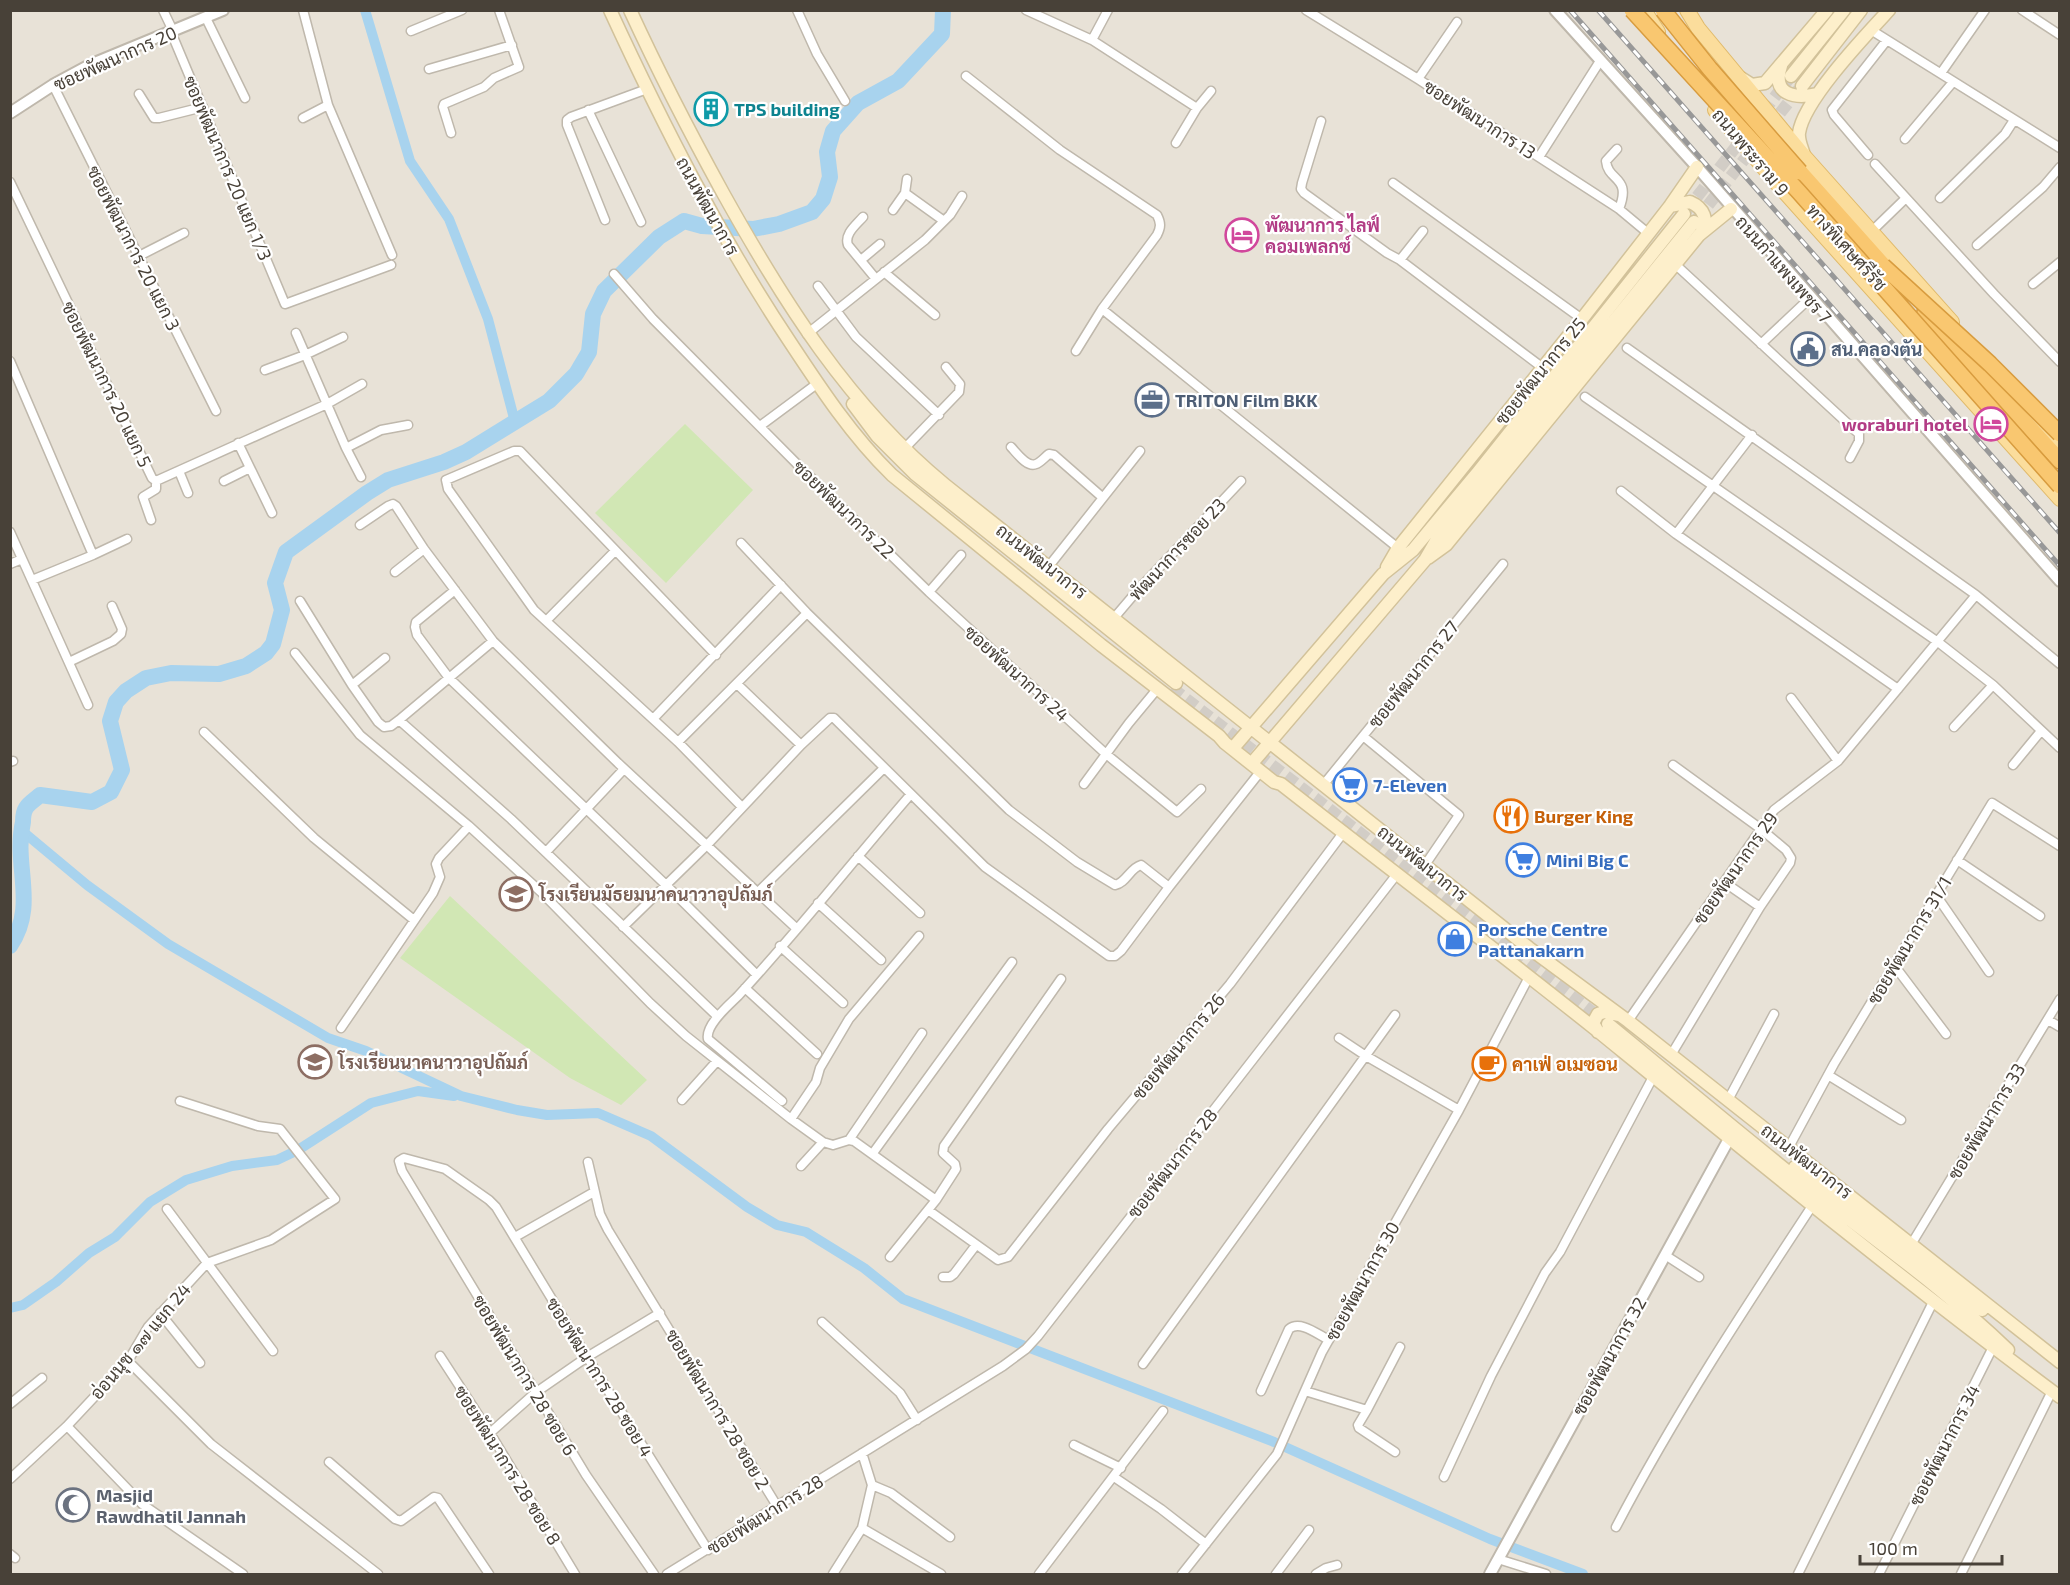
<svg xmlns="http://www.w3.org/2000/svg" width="2070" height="1585" font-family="'Exo 2',Sarabun,sans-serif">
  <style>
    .residential { fill: #e8e2d7 }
    .green { fill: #d1e7b4 }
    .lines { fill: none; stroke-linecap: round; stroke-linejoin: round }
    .canal { stroke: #a8d3ee; stroke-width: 10 }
    .river { stroke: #a8d3ee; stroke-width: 16 }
    .secondary-tunnel { stroke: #d2cdc6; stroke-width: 12; stroke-dasharray: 12 6; stroke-linecap: butt }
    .minor-casing { stroke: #bfb8ac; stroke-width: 11 }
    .tertiary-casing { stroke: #bfb8ac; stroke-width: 14 }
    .secondary-casing { stroke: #d2c29a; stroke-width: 15 }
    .primary-casing { stroke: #e0ba6b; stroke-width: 16 }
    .motorway-casing { stroke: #d89c3f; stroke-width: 18 }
    .minor { stroke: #fff; stroke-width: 8 }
    .tertiary { stroke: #fff; stroke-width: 10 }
    .secondary { stroke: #fdefcb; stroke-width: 12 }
    .primary { stroke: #fbdd9c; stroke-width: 14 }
    .motorway { stroke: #f9c770; stroke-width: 15 }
    .rail-casing { stroke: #989898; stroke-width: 5 }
    .rail { stroke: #fff; stroke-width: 3; stroke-dasharray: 9; stroke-linecap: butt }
    .motorway-bridge-casing { stroke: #d89c3f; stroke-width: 18; stroke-linecap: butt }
    .motorway-bridge { stroke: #f9c770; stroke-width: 15 }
    .labels { text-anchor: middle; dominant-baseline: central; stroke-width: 4.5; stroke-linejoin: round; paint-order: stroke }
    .street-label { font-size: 18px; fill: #484138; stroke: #fff }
    .culture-label { font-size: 18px; font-weight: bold; fill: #0d838f; stroke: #fff; text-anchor: start }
    .hotel-label { font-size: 18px; font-weight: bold; fill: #b23c85; stroke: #fff; text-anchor: start }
    .service-label { font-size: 18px; font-weight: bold; fill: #4e5e75; stroke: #fff; text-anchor: start }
    .shop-label { font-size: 18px; font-weight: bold; fill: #366cbe; stroke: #fff; text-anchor: start }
    .food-label { font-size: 18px; font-weight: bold; fill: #c56008; stroke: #fff; text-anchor: start }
    .education-label { font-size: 18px; font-weight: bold; fill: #785e54; stroke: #fff; text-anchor: start }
    .worship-label { font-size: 18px; font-weight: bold; fill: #5b616d; stroke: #fff; text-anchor: start }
  </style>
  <rect width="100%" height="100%" fill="#f4f0e9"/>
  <path class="residential" d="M11 11H2059V1574H11Z"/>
  <path class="green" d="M685 424 753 490 666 583 595 513Z
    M450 896 647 1080 621 1105 570 1078 400 958Z"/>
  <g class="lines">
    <path class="canal" d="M365 10 410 161 449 219 488 319 515 422
      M21 830 87 885 168 944 328 1038 366 1051 461 1096 517 1110 547 1115 598 1113 651 1136 747 1207 777 1225 806 1232 864 1268 903 1299 1274 1442 1490 1539 1583 1574
      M10 1308 23 1305 56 1282 89 1253 115 1237 150 1202 186 1180 232 1166 277 1160 298 1150 371 1103 418 1091 454 1096"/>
    <path class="river" d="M10 946C38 905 13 866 23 822 23 818 24 811 26 808 29 803 36 799 40 795L92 802 111 792 122 770 110 721 116 702 126 691 146 678 171 673 219 674 246 666 266 653 273 644 282 610 275 583 286 552 367 493 388 480 444 462 466 452 549 401 576 374 589 352 593 314 604 291 659 237 684 221 702 226 753 229 779 224 812 212 823 199 830 177 827 152 833 131 858 103 898 81 942 34 943 10"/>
    <path class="secondary-tunnel" d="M1769 127 1799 89
      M1686 211 1791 76
      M1697 219 1755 146
      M1172 688 1608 1024"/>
    <defs>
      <path id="minor" d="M163 10 173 31
        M303 10 328 105 392 255
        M797 10 817 54 845 101
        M1026 10 1092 40 1197 108
        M1306 10 1418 79 1619 209 1649 234
        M2022 10 2060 35
        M206 18 245 98
        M1871 30 2060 148
        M411 31 462 10
        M171 32 285 304 391 265
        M1092 40 1108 10
        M429 69 512 45
        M1941 73 1985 10
        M966 76 1060 150 1157 215C1161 223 1161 227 1157 235L1102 309 1076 351
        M1418 79 1457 22
        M53 85 216 411
        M139 94 154 118H159L203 107
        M588 110 641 222
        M303 118 328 105
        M1321 121 1302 183 1301 189 1304 193 1387 253 1400 260 1543 368
        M451 133 443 107 444 104 484 87 494 78 519 67 499 10
        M1905 139 1953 82
        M1176 143 1197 108 1211 91
        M1617 149 1606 161C1608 182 1632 176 1619 209
        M1868 155 1834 115 1832 110 1887 40
        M1539 157 1600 61
        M1875 164 1994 294 2060 362
        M10 182 152 478 156 481
        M1393 183 1582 319
        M905 193 944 221
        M1940 198 2005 134 2014 120
        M893 210 905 193 907 179
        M863 217C856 225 844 234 848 245L876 279
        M605 220 567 125V120L571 117 647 89
        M1872 231 1906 198
        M1977 245 2043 187 2060 167
        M139 256 184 233
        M861 260 880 244
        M1400 260 1423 231
        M1676 265 1859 434V441L1850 458
        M884 272 935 315
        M614 274 653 319 797 464 929 592 1106 754 1177 812 1201 789
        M2033 284 2060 262
        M818 286 856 337 939 415
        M1102 309 1398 548
        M296 333 346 448 361 477
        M807 334 925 240 950 215 962 196
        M1761 344 1810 298
        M1627 348 1976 595 2060 664
        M10 361 93 555
        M265 370 305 355 343 337
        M1585 397 1938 642 1993 685 2060 748
        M760 426 818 383
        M238 443 272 513
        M1011 447C1016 452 1027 468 1036 464 1040 463 1045 457 1049 454L1054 455 1102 497
        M346 448 381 430 408 425
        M904 449 959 392 960 384 946 367
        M179 471 188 493
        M156 481 327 404 362 384
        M224 481 250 468
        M1621 491 1676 534 1898 689
        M151 520 143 497 156 489V481
        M360 525 388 506 393 504 396 506 424 549 493 641 618 763 796 928
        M10 532 88 705
        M1676 534 1752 435
        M741 543 807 613 1009 810 1077 862 1115 885C1126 883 1130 868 1141 865L1169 887 1260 772
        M10 564 22 559
        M1049 566 1140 451
        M395 572 424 549
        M32 580 93 555 127 539
        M455 590 416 622 415 627 417 635 449 678 666 885 757 975
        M929 592 961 555
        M300 601 352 685 378 722 384 727 391 726 399 720 493 641
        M1114 618 1137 591 1241 481
        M546 621 615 551
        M295 653 360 735 469 826 541 892 650 1003 686 1036 791 1119 823 1142 833 1145 849 1140 854 1141 936 1200
        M716 655 520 451H514L446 480 448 489 534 610 678 742 742 807
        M69 662 113 641 121 634 122 629 112 606
        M737 684 801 745
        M352 685 385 658
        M1791 698 1838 761
        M653 719 781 585
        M399 720 511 819 717 1016
        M1954 727 1993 685
        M204 732 314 838 414 920
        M1363 736 1459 815 1425 865
        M678 742 807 613
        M10 762 13 761
        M2013 765 2041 731
        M1084 784 1129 723 1158 688
        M1324 784 1503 564
        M546 852 624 769
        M858 856 920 913
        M1957 860 2040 916
        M1724 882 1760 907
        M758 892 884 768
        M1936 895 1989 972
        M818 903 881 960
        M623 927 707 845 801 745 830 718H834L985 867 1109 956H1115L1121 951 1169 887
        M780 946 843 1003
        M1894 965 1946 1034
        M745 988 817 1054
        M2048 1020 2060 1027
        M1628 1021 1774 810 1838 761 1976 595
        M341 1028 433 893 440 877 436 864 439 858 469 826
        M1339 1038 1366 1056 1459 1110
        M1671 1055 1760 907 1790 863 1791 858 1786 850 1761 829 1673 765
        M1828 1075 1901 1120
        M682 1100 717 1061
        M1728 1100 1774 1014
        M782 1101 708 1039C705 1025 729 1005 738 996 798 931 853 861 911 794
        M791 1119 816 1082 820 1068 849 1019 919 936
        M849 1140 922 1033
        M1789 1147 1834 1064 1992 803 2060 846
        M873 1153 1012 962
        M588 1162 600 1214 608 1230 777 1506
        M801 1166 823 1142
        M167 1209 273 1351
        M928 1210 998 1260 1008 1257 1108 1129 1230 984 1343 833
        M515 1237 594 1192
        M1912 1243 2060 999
        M1665 1255 1699 1277
        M890 1257 936 1200 956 1169 955 1164 943 1153 944 1146 1061 979
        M943 1277H950L954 1274 976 1245
        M160 1313 200 1363
        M822 1322 900 1393 917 1420
        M440 1356 490 1433 575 1574
        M128 1361 211 1444 378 1574
        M1143 1364 1395 1015
        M1261 1391 1289 1329C1300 1320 1317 1334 1329 1340
        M1305 1391 1367 1410 1358 1425 1359 1428 1395 1452
        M10 1404 42 1378
        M1367 1410 1400 1347
        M67 1426 142 1504 243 1574
        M490 1433 535 1393 587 1357 660 1313
        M1074 1445 1121 1468
        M329 1462 395 1519 401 1521 434 1497 438 1498 489 1574
        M1114 1477 1161 1509 1206 1544
        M1444 1477 1491 1376 1545 1273 1560 1252 1653 1077
        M10 1479 67 1426 128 1361 148 1327 207 1263 271 1240 335 1199 280 1129 258 1126 180 1101
        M872 1485 891 1493 950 1537
        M1616 1527C1674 1416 1743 1311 1812 1206
        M862 1528 941 1574
        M10 1554 15 1558
        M1498 1559 1546 1574
        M654 1574 586 1475 402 1171 399 1161 404 1158 445 1169 489 1200 496 1207 587 1357 708 1550
        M667 1574 1003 1366 1026 1349 1038 1336 1397 874
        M833 1574 862 1528 872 1485 862 1453
        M1039 1574 1163 1411
        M1182 1574 1277 1454 1322 1352 1459 1110 1529 977
        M1276 1574 1309 1530
        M1316 1574 1326 1568 1337 1565
        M1798 1574 1933 1302
        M1879 1574 1993 1347
        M1961 1574 2052 1391"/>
      <path id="tertiary" d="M1555 10 1697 167 2060 581
        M10 113 53 85 92 64 223 10
        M1490 1574 1729 1139"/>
      <path id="secondary" d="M610 10C663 125 720 237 790 342 821 389 852 436 892 475L1101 645 1219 736 1225 743 1274 782 1281 784C1387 867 1494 948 1599 1032 1751 1156 1902 1280 2060 1397
        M630 10C659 73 690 133 723 193 783 301 849 406 945 485L1529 948 1628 1021 2060 1362
        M1781 66C1771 95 1795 99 1817 94
        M1791 76 1844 10
        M1741 78 1752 85 1765 83 1827 10
        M1802 86 1861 10
        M1804 155C1802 148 1798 140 1799 133 1803 101 1865 36 1889 10
        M1670 206 1690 202C1704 208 1709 220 1701 233
        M853 404 877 436 915 474 1176 683
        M1428 558 1446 545 1699 235 1731 209
        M1387 567 1398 548 1582 319 1670 206 1697 167
        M1234 747 1383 574 1413 550 1478 472 1684 214
        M1253 762 1425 560 1436 541 1694 222
        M1608 1024C1674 1078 1739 1133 1806 1186 1874 1239 1946 1290 2008 1350
        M1598 1032 1593 1023 1598 1014 1604 1012 1618 1015
        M1795 1167 1982 1310"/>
      <path id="primary" d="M1644 10 1658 32
        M1687 10 1698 28 1804 156 1952 322
        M1715 110 1780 187 2060 499
        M2016 398 2060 450"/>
      <path id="motorway" d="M1800 172 1891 274
        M1925 312 2060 461"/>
    </defs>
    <use href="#minor" class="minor-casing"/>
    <use href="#tertiary" class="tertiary-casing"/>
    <use href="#secondary" class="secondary-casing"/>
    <use href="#primary" class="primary-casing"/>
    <use href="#motorway" class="motorway-casing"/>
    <use href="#minor" class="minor"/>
    <use href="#tertiary" class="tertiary"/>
    <use href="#secondary" class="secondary"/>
    <use href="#primary" class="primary"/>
    <use href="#motorway" class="motorway"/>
    <defs>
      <path id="rail" d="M1570 10 2060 566
        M1598 10 2060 533"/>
    </defs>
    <use href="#rail" class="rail-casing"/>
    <use href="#rail" class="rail"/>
    <defs>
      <path id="motorway-bridge" d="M1632 10 1799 192 2060 486
        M1663 10 1710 69 1800 172
        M1883 266 1990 364 2060 434"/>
    </defs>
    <use href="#motorway-bridge" class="motorway-bridge-casing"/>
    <use href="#motorway-bridge" class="motorway-bridge"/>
  </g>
  <defs>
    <symbol id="building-ring" viewBox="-11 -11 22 22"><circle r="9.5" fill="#fff" stroke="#0f9aa8" stroke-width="1.5"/><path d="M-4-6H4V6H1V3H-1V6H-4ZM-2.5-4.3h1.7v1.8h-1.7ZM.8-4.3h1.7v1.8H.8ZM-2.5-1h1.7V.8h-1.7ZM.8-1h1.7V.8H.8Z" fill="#0f9aa8"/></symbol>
    <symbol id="hotel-ring" viewBox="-11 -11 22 22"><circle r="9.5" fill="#fff" stroke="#d1479c" stroke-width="1.5"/><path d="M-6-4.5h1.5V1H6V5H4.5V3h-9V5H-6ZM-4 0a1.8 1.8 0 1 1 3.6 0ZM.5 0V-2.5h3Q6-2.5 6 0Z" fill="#d1479c"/></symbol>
    <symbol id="civic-ring" viewBox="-11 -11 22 22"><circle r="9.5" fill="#fff" stroke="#5c6f8a" stroke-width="1.5"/><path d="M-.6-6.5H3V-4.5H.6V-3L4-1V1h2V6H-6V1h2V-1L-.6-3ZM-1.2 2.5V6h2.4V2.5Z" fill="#5c6f8a"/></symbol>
    <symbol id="office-ring" viewBox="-11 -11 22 22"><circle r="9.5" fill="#fff" stroke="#5c6f8a" stroke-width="1.5"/><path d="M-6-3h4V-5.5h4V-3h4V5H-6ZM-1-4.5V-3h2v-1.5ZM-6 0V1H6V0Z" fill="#5c6f8a"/></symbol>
    <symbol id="supermarket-ring" viewBox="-11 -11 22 22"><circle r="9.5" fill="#fff" stroke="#3f7fe0" stroke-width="1.5"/><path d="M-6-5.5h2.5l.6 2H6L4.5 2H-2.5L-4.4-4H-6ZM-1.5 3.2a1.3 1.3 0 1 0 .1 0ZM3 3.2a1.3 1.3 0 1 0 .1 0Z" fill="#3f7fe0"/></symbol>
    <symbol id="restaurant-ring" viewBox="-11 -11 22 22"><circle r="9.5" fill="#fff" stroke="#e8710a" stroke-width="1.5"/><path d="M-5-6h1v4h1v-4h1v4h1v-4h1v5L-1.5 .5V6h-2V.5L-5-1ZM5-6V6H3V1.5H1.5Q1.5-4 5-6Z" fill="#e8710a"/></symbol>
    <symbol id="school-ring" viewBox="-11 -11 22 22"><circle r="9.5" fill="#fff" stroke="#8d6e63" stroke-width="1.5"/><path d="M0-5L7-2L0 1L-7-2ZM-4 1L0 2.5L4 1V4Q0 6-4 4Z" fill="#8d6e63"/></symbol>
    <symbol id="shop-ring" viewBox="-11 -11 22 22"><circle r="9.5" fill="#fff" stroke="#3f7fe0" stroke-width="1.5"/><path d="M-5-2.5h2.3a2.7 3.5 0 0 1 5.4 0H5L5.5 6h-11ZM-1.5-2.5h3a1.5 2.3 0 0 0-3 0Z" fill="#3f7fe0"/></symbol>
    <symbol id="cafe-ring" viewBox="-11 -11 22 22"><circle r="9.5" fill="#fff" stroke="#e8710a" stroke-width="1.5"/><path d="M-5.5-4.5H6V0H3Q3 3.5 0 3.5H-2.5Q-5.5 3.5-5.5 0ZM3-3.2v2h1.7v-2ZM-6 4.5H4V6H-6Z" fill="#e8710a"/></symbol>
    <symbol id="mosque-ring" viewBox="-11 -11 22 22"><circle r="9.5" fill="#fff" stroke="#6b7280" stroke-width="1.5"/><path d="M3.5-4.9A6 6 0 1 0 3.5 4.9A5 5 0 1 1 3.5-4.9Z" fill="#6b7280"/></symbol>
  </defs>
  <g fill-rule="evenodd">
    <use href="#building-ring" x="692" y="90" width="38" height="38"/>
    <use href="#hotel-ring" x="1223" y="216" width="38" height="38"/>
    <use href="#civic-ring" x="1789" y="330" width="38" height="38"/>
    <use href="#office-ring" x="1133" y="381" width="38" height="38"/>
    <use href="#hotel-ring" x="1972" y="405" width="38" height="38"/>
    <use href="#supermarket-ring" x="1331" y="766" width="38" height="38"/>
    <use href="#restaurant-ring" x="1492" y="797" width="38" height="38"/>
    <use href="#supermarket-ring" x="1504" y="841" width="38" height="38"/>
    <use href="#school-ring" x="497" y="875" width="38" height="38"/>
    <use href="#shop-ring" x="1436" y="920" width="38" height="38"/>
    <use href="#school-ring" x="296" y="1043" width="38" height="38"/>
    <use href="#cafe-ring" x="1470" y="1045" width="38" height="38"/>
    <use href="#mosque-ring" x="54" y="1486" width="38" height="38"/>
  </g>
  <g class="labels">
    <g class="street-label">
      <text transform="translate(115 58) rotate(-24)">ซอยพัฒนาการ 20</text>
      <text transform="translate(1480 119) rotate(33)">ซอยพัฒนาการ 13</text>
      <text transform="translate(1751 152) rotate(50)">ถนนพระราม 9</text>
      <text transform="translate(228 168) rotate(67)">ซอยพัฒนาการ 20 แยก 1/3</text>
      <text transform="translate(708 206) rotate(61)">ถนนพัฒนาการ</text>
      <text transform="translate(1847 247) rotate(48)">ทางพิเศษศรีรัช</text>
      <text transform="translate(134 248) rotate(63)">ซอยพัฒนาการ 20 แยก 3</text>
      <text transform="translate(1784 269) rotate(49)">ถนนกำแพงเพชร 7</text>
      <text transform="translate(1540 371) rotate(-51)">ซอยพัฒนาการ 25</text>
      <text transform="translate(107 384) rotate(64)">ซอยพัฒนาการ 20 แยก 5</text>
      <text transform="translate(844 509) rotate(44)">ซอยพัฒนาการ 22</text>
      <text transform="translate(1177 549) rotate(-47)">พัฒนาการซอย 23</text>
      <text transform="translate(1042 561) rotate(38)">ถนนพัฒนาการ</text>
      <text transform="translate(1017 673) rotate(42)">ซอยพัฒนาการ 24</text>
      <text transform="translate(1413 674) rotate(-51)">ซอยพัฒนาการ 27</text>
      <text transform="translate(1423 863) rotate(39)">ถนนพัฒนาการ</text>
      <text transform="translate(1735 868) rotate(-55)">ซอยพัฒนาการ 29</text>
      <text transform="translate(1909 940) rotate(-59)">ซอยพัฒนาการ 31/1</text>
      <text transform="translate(1178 1046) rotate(-50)">ซอยพัฒนาการ 26</text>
      <text transform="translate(1986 1121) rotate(-59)">ซอยพัฒนาการ 33</text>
      <text transform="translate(1807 1161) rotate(38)">ถนนพัฒนาการ</text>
      <text transform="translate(1172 1163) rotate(-52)">ซอยพัฒนาการ 28</text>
      <text transform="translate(1362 1281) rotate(-61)">ซอยพัฒนาการ 30</text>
      <text transform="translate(140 1341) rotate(-50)">อ่อนนุช ๑๗ แยก 24</text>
      <text transform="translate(1609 1356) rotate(-61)">ซอยพัฒนาการ 32</text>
      <text transform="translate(525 1375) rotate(59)">ซอยพัฒนาการ 28 ซอย 6</text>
      <text transform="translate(600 1377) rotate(58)">ซอยพัฒนาการ 28 ซอย 4</text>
      <text transform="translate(718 1409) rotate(59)">ซอยพัฒนาการ 28 ซอย 2</text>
      <text transform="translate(1944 1445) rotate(-63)">ซอยพัฒนาการ 34</text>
      <text transform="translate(508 1465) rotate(58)">ซอยพัฒนาการ 28 ซอย 8</text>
      <text transform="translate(765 1514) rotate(-32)">ซอยพัฒนาการ 28</text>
    </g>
    <g class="culture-label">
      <text x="734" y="109">TPS building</text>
    </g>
    <g class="hotel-label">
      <text x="1265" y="225">พัฒนาการ ไลฟ์<tspan x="1265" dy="21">คอมเพลกซ์</tspan></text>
      <text x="1968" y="424" text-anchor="end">woraburi hotel</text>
    </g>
    <g class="service-label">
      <text x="1831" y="349">สน.คลองตัน</text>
      <text x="1175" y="400">TRITON Film BKK</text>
    </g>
    <g class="shop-label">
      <text x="1373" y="785">7-Eleven</text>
      <text x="1546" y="860">Mini Big C</text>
      <text x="1478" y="929">Porsche Centre<tspan x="1478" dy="21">Pattanakarn</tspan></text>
    </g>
    <g class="food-label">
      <text x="1534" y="816">Burger King</text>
      <text x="1512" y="1064">คาเฟ่ อเมซอน</text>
    </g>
    <g class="education-label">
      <text x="539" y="894">โรงเรียนมัธยมนาคนาวาอุปถัมภ์</text>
      <text x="338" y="1062">โรงเรียนนาคนาวาอุปถัมภ์</text>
    </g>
    <g class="worship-label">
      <text x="96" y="1495">Masjid<tspan x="96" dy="21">Rawdhatil Jannah</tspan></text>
    </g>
  </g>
  <rect width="2070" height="1585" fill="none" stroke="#484138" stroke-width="24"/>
  <path d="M1860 1555v9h142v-9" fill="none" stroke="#484138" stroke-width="3"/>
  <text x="1869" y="1555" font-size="18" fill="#484138" stroke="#ffffff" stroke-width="4.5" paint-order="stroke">100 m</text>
</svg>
